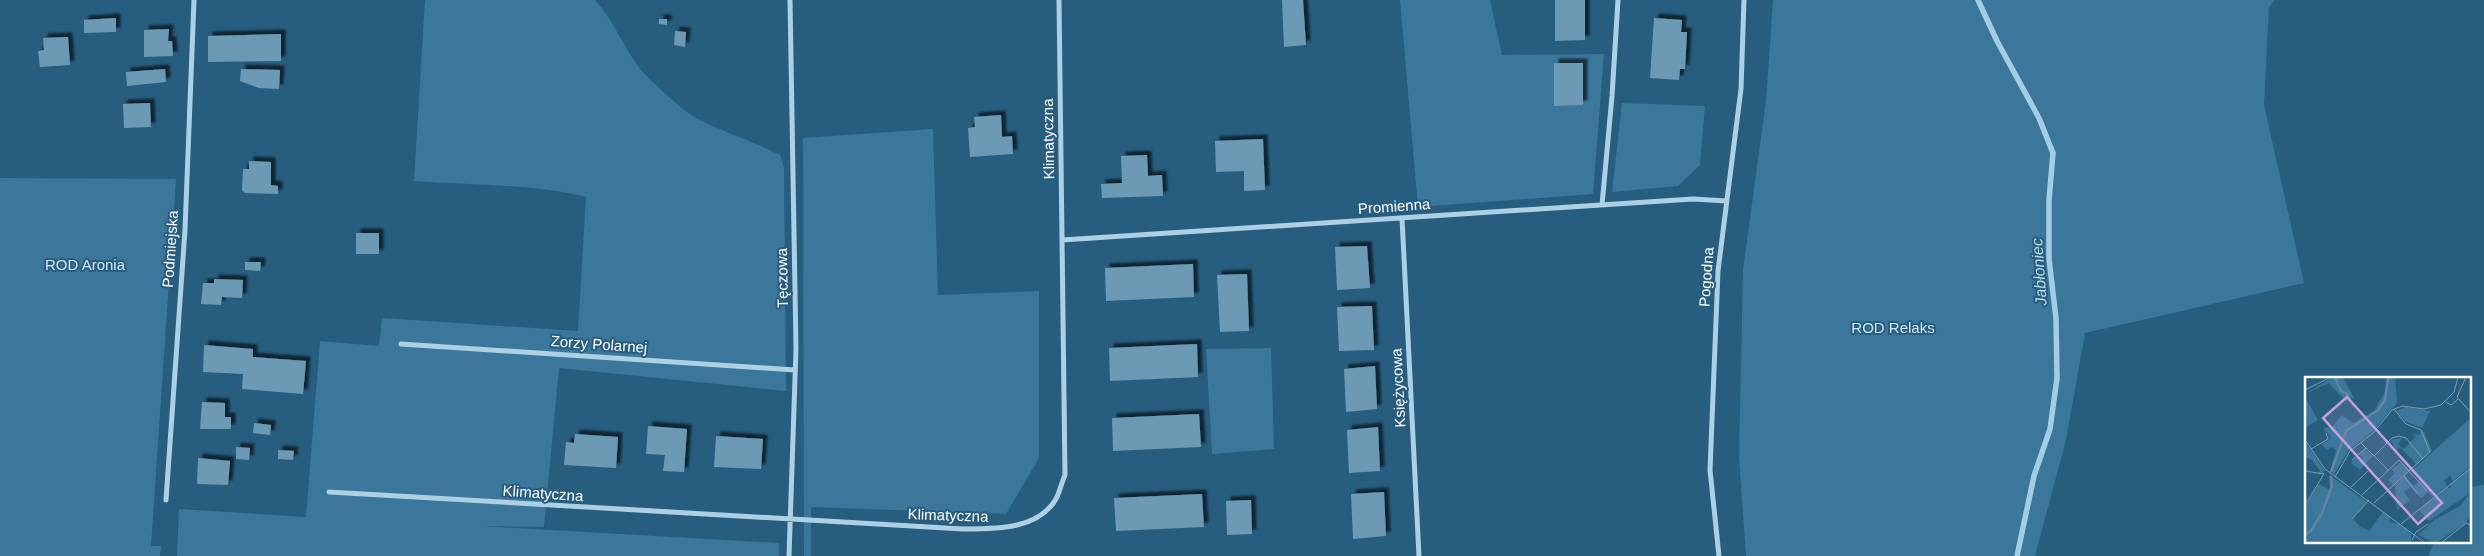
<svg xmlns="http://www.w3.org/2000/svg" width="2484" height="556" font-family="Arial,sans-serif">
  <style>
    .green { fill: #3b779b }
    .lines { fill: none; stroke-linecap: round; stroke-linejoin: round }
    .stream { stroke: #a2cde5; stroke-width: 5.5 }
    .building { fill: #6c99b4; filter: url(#shadow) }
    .street { stroke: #add0e5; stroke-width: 5 }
    .labels { text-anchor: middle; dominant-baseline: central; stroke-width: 4; stroke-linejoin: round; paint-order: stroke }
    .street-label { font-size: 15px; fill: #fff; stroke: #275d7e }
    .park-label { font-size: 15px; fill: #d0e7f4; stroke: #275d7e }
    .water-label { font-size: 16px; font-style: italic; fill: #b8daec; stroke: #275d7e }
    .inset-river { fill: none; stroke: #61869d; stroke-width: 2.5 }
    .inset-road { fill: none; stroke: #7d9eb2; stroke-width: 1 }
    .view { fill: #c4a0e2; fill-opacity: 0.15; stroke: #c4a0e2; stroke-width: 2.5 }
    .inset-edge { fill: none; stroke: #fff; stroke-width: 2.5 }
  </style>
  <defs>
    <filter id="shadow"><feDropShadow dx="4.5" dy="-4.5" stdDeviation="1" flood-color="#0009"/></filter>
  </defs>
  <rect width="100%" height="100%" fill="#275d7e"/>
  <path class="green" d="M425 0H595C614 21 623 47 641 70 650 80 684 112 696 118 723 132 753 141 780 155L784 168 786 391 559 368 544 527 481 526 779 543V556H177L179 509 306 517 320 341 379 346 382 318 578 331 586 197C534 184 468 185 414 181Z
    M1400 0H1490L1502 55 1604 54 1593 194 1418 207Z
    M1773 0H2275L2269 7 2264 105 2304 283 2085 333 2066 440 2035 556H1746L1739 458 1743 270 1766 101Z
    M1622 103 1705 106 1700 165 1678 186 1612 192Z
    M933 129 938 295 1039 291V458L1006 514 811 507V556H804L803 138Z
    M0 178 176 179 151 546H161L160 556H0Z
    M1271 348 1274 449 1212 454 1206 349Z
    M2484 485V556H2428L2434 542H2470V487Z"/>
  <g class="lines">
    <path class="stream" d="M1978 0 1997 41 2039 118 2053 153 2049 200V259L2056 318 2057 378 2050 429 2034 476 2017 556"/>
  </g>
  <path class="building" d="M1282 0H1303L1306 45 1284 47Z
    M1555 0H1585V40L1555 41Z
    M116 18V32L84 33V20Z
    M1654 18 1682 20 1681 32H1687L1685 69H1680L1679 80 1650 78Z
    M659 19H667V25L659 24Z
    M169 29 168 41H172L173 56 144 57V30Z
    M675 31 686 32 685 47 674 45Z
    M281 34V61L208 62V36Z
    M68 37 70 65 40 67 38 51 44 50 43 38Z
    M1554 63H1583V105L1554 106Z
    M165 69 166 82 127 86 126 72Z
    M241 69 280 70 279 89 259 88 240 81Z
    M150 103 151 127 124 128 123 104Z
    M1001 115 1002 137 1012 136 1013 154 970 157 968 128 975 127 974 117Z
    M1263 139 1265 190 1244 191V171L1216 172 1215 141Z
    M1147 155 1148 176 1162 175 1163 196 1102 198 1101 184 1122 183 1121 156Z
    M249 161 271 162V185L278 186V194L245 193 242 190 243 169H249Z
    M356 233H379V254H356Z
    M1367 246 1370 288 1337 290 1335 247Z
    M245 262H261L260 271 245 270Z
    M1193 264 1194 297 1106 301 1105 268Z
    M1247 274 1249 331 1220 332 1217 275Z
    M214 279 243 280 242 298 222 297 221 305 201 304 203 283H214Z
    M1372 306 1374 350 1339 351 1337 307Z
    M1197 344 1198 377 1110 381 1109 348Z
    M204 345 253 349V357L306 361 303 394 242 389 243 374 203 372Z
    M1375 366 1377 409 1346 412 1344 369Z
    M202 402 225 403V417H231V429H200Z
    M1199 414 1201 447 1113 451 1112 418Z
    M254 423 271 425 270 435 253 433Z
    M648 426 687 429 684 472 663 471 665 455 646 454Z
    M1378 427 1380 471 1349 473 1347 430Z
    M575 434 618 437 616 468 564 465 566 442 574 443Z
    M716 436 763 439 761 469 714 467Z
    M236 447 250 448 249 460 236 459Z
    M278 450 294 451 293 460 278 459Z
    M198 458 230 461 228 485 197 484Z
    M1384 492 1386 536 1353 539 1351 494Z
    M1202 494 1204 527 1116 531 1114 498Z
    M1251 500 1252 534 1227 535 1226 501Z"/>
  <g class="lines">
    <path class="street" d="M1602 205 1612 96 1618 0
      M1402 218 1419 556
      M1062 240 1693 199 1727 201
      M401 344 795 370
      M329 492 963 529C995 529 1040 530 1057 497 1060 490 1062 482 1065 475L1059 0
      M166 500 185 230 194 0
      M789 556 796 349 790 0
      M1719 556 1710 470 1718 271 1741 89 1744 0"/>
  </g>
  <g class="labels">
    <g class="street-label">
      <text transform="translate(1048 139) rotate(-91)">Klimatyczna</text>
      <text transform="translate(1394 206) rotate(-4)">Promienna</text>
      <text transform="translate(170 249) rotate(-86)">Podmiejska</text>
      <text transform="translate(1706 277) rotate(-86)">Pogodna</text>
      <text transform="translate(782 278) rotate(-91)">Tęczowa</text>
      <text transform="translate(599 344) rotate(4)">Zorzy Polarnej</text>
      <text transform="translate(1398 388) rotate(-93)">Księżycowa</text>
      <text transform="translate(543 493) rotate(4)">Klimatyczna</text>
      <text transform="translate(948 515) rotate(2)">Klimatyczna</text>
    </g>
    <g class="park-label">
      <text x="85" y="264">ROD Aronia</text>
      <text x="1893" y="327">ROD Relaks</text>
    </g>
    <g class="water-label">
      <text transform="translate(2039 272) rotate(-94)">Jabłoniec</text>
    </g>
  </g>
  <g transform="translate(2305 377)">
    <rect width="166" height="166" fill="#275d7e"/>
    <path d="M28 0H38L49 21 40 24 24 6 0 17ZM82 0H90L92 26 66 56 44 73 29 97 25 94 31 74 28 70 21 73 17 67 26 61 18 51 27 50 37 38 48 46 69 34 82 11ZM0 20 13 43 0 51ZM100 30 125 34 117 51 100 44 92 34ZM166 41V89L148 104 145 98 142 101 139 103 142 109 128 120 123 115 116 121 105 110 99 115 105 123 92 133 90 108 100 99 108 109 115 104 107 93ZM116 54H119L127 74 88 108 83 103 90 96 86 92 97 85 104 93 111 87 95 70 91 74 86 63 97 61 93 67 99 72 110 60 109 57 114 58ZM0 65 20 94 18 96 12 97 15 94 6 82 0 81ZM60 72 68 79 55 93 46 86 51 80 56 84 58 81 54 77ZM166 90V146L163 140 162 145 131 166 113 158 129 143 155 129 165 116 124 144 114 133 142 110 146 111 145 108ZM24 98 62 125 47 141 56 150 64 154 78 135 85 140 84 145 94 147 106 157V166H0V129L14 107 25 113Z" fill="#3b779b"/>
    <path class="inset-river" d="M30 0 36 14 45 18M26 95 41 54 73 33 80 23 83 0M0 157 6 154 17 136 27 109 26 99"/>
    <path class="inset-road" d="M161 0 152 20 167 37M0 13 26 0M141 25 146 28 153 22M0 63 20 92 120 166M56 66 83 93M6 72 23 62 21 56M69 79 87 61 94 59 101 61 118 82M47 83 61 71M0 94 19 97M99 99 113 117M30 100 45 74 68 56 87 33 97 29 119 32 136 28 149 15 153 0M46 110 63 94M57 118 94 83 122 114M69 126 125 75 116 53 101 47 89 32M0 128 19 97M47 142 64 123M96 147 167 90M107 163 111 155 123 147M136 166 161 146 167 149"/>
    <path class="view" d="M42 20 137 126 113 147 18 41Z"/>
    <rect width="166" height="166" class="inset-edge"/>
  </g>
</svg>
